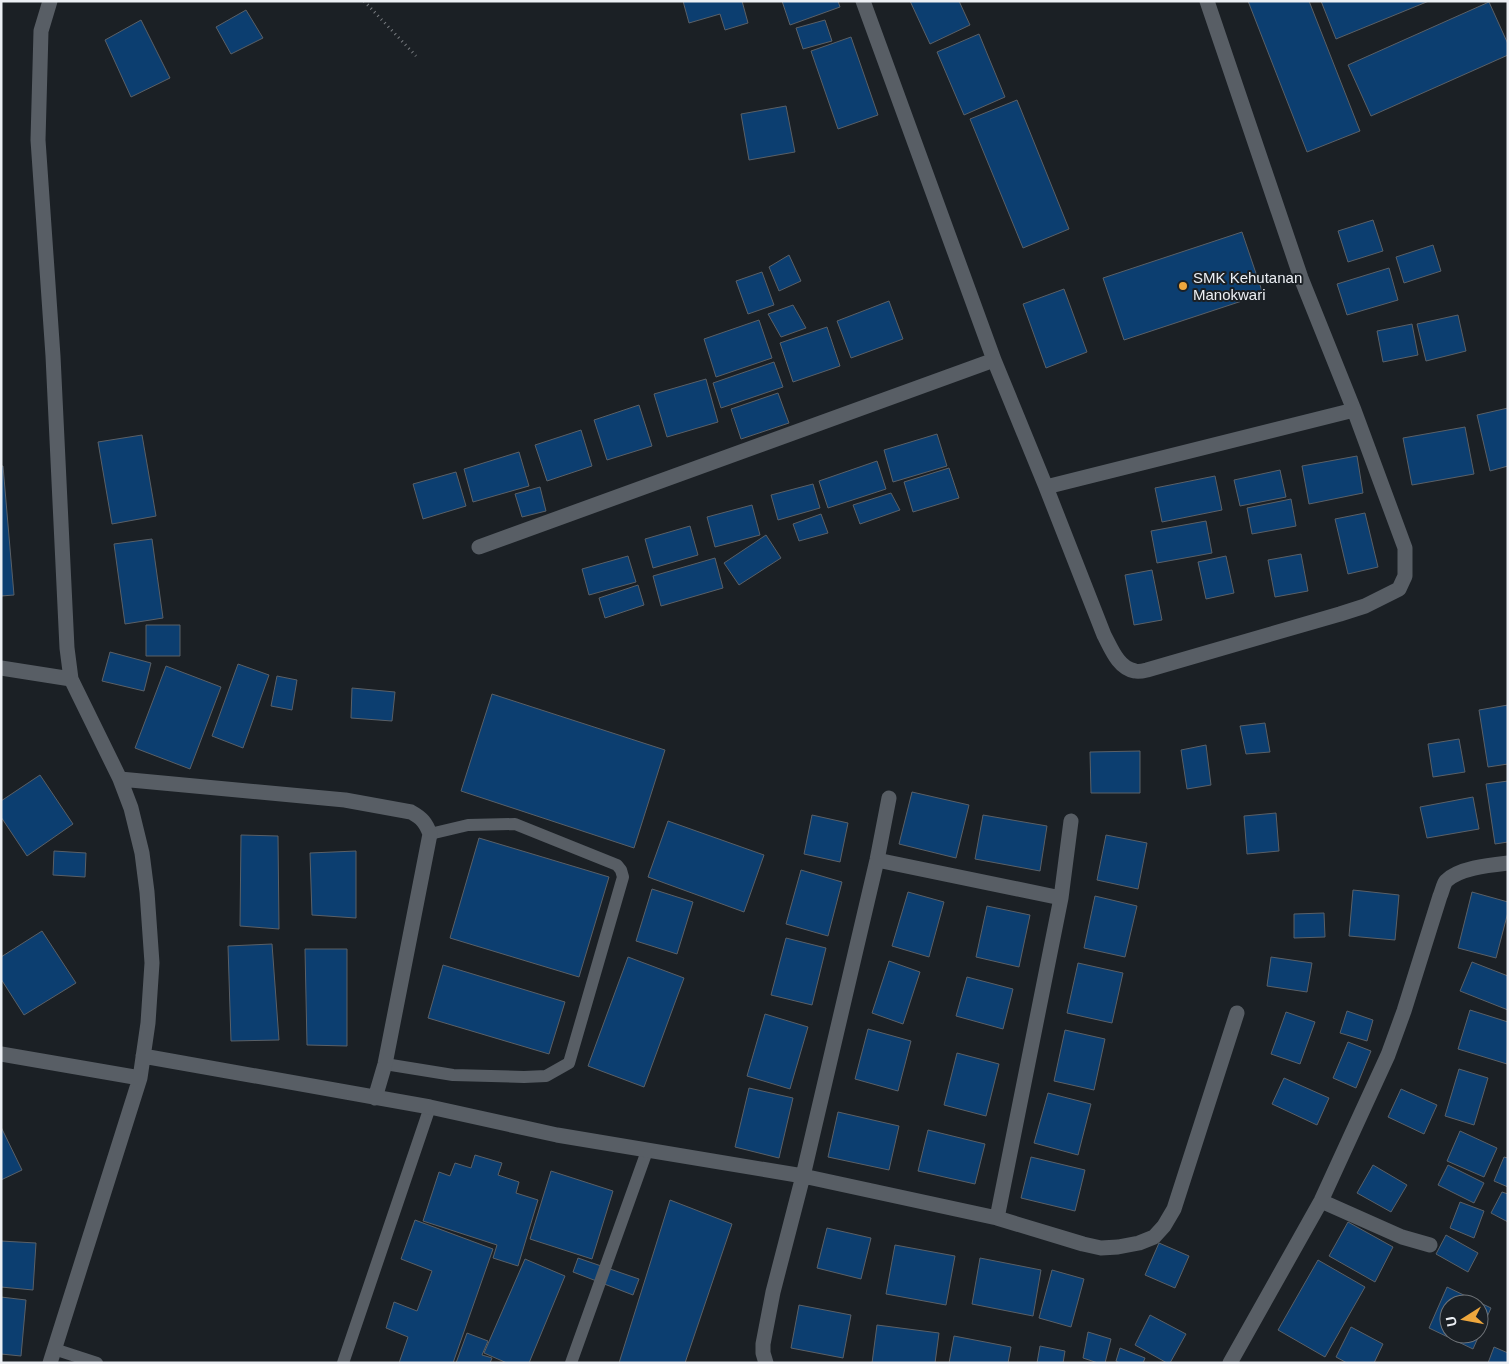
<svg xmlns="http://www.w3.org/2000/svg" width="1509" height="1364" font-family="Arial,sans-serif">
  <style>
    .building { fill: #0c3e70; stroke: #5a6067; fill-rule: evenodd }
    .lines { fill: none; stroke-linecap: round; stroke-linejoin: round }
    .path { stroke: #787c81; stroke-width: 3; stroke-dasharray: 1 4; stroke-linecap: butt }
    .lane { stroke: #585e65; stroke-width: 12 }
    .street { stroke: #585e65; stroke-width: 15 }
    .poi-dot { fill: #efa73d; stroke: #1b2025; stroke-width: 2 }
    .labels { text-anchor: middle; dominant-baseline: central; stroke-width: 4; stroke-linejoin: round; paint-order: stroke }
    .poi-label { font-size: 15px; fill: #eceff4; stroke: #1b2025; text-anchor: start }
  </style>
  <rect width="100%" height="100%" fill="#1b2025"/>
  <path class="building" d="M683 1H742L748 23 725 30 720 14 689 23Z
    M782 1H838L840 7 790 25Z
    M910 1H959L970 25 930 44Z
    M1248 1H1309L1360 131 1307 152Z
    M1321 1H1429L1336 39Z
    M1489 2 1508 44V55L1371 116 1348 65Z
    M246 10 263 38 231 54 216 27Z
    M141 20 170 78 131 97 105 40Z
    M825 20 832 41 803 49 796 28Z
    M979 34 1005 97 964 115 937 52Z
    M851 37 878 115 838 129 811 51Z
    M1017 100 1069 229 1023 248 970 119Z
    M786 106 795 152 749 160 741 114Z
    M1373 220 1383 251 1348 262 1338 231Z
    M1242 232 1263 294 1124 340 1103 278Z
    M1433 245 1441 271 1404 283 1396 257Z
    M789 255 801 281 779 291 769 267Z
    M1389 268 1398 300 1347 315 1337 284Z
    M762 272 774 305 748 314 736 281Z
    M1064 289 1087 352 1046 368 1023 304Z
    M889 301 903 339 851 358 837 321Z
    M793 305 806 328 781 337 768 314Z
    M1458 315 1466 351 1426 361 1417 324Z
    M759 320 772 358 716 377 704 339Z
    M1412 324 1418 355 1383 362 1377 331Z
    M827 327 840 366 793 382 780 343Z
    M774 362 783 387 721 408 713 383Z
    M706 379 718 422 667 437 654 394Z
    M778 393 789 423 741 439 731 409Z
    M639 405 652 446 607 460 594 420Z
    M1508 408V466L1490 471 1477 415Z
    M1465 427 1474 474 1412 485 1403 438Z
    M581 430 592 466 547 481 535 445Z
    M937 434 947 466 893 482 884 450Z
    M142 435 156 516 112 524 98 442Z
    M519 452 529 486 473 502 464 469Z
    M1357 456 1363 493 1309 504 1302 466Z
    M877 461 886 489 828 508 819 481Z
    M1 466H3L14 595 1 596Z
    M949 468 959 498 913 512 904 482Z
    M1280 470 1286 497 1240 506 1234 480Z
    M456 472 466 506 423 519 413 484Z
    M1215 476 1222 510 1162 522 1155 488Z
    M813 484 820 508 778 520 771 495Z
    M540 487 546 511 522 517 515 494Z
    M891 493 900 510 860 524 853 505Z
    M1291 499 1296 526 1252 534 1247 508Z
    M752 505 760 535 715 547 707 517Z
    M1365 513 1378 567 1348 574 1335 519Z
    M821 514 828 533 799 541 793 524Z
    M1206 521 1212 553 1157 563 1151 531Z
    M690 526 698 555 653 568 645 539Z
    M766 535 781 558 739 585 724 563Z
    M152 539 163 618 125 624 114 544Z
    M1301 554 1308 591 1275 597 1268 560Z
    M628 556 636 582 589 595 582 569Z
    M1226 556 1234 593 1206 599 1198 562Z
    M715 558 723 588 661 606 653 576Z
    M1152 570 1162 620 1134 625 1125 575Z
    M638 585 644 605 605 618 599 598Z
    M146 625H180V656H146Z
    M110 652 151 663 144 691 102 681Z
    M238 664 269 675 243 748 212 736Z
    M166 666 221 687 190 769 135 748Z
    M277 676 297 680 292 710 271 706Z
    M352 688 395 692 392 721 351 718Z
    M492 694 665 750 634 848 461 791Z
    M1508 705V764L1488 767 1479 710Z
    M1265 723 1270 752 1246 754 1240 726Z
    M1459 739 1465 772 1433 777 1428 744Z
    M1206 745 1211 785 1187 789 1181 750Z
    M1140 751V793H1091L1090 752Z
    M40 775 73 824 27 856 1 817V801Z
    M1508 781V842L1495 844 1486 784Z
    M912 792 969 805 956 858 899 844Z
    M1473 797 1479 829 1427 838 1420 807Z
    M1276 813 1279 851 1247 854 1244 816Z
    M812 815 848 823 840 862 804 854Z
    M983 815 1047 826 1040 871 975 859Z
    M668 821 764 855 744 912 648 877Z
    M241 835 278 836 279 929 240 926Z
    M1106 835 1147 843 1138 889 1097 880Z
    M479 838 609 877 579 977 450 938Z
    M54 851 86 853 85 877 53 875Z
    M356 851V918L312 915 310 853Z
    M801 870 842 882 828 936 786 924Z
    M652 889 693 902 677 954 636 941Z
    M1353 890 1399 895 1395 940 1349 936Z
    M908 892 944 902 929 957 892 946Z
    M1472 892 1508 902V912L1496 958 1458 948Z
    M1095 896 1137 906 1125 957 1084 948Z
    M987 906 1030 915 1019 967 976 957Z
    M1324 913 1325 937 1294 938V914Z
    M42 931 76 983 24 1015 1 979V957Z
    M786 938 826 948 812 1005 771 995Z
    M272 944 279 1040 231 1041 228 946Z
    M305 949H347V1046L307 1045Z
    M628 957 684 978 644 1087 588 1066Z
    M1271 957 1312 963 1307 992 1267 986Z
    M889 961 920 972 903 1024 872 1013Z
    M1472 962 1508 976V1010L1460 991Z
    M1078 963 1123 973 1112 1023 1067 1013Z
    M443 965 565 1002 549 1054 428 1018Z
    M967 977 1013 989 1003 1029 956 1016Z
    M1470 1010 1508 1022 1507 1064 1458 1049Z
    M1347 1011 1373 1020 1367 1041 1340 1033Z
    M1286 1012 1315 1022 1300 1064 1271 1054Z
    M765 1014 808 1027 790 1089 747 1076Z
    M868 1029 911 1041 898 1091 855 1079Z
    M1065 1030 1105 1039 1094 1090 1054 1081Z
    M1348 1042 1371 1051 1356 1088 1333 1078Z
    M957 1053 999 1064 986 1116 944 1105Z
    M1459 1069 1488 1078 1474 1125 1445 1116Z
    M1284 1078 1329 1098 1317 1125 1272 1104Z
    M749 1088 793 1098 779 1158 735 1147Z
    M1401 1089 1437 1105 1424 1134 1388 1117Z
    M1048 1093 1091 1104 1078 1155 1034 1143Z
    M838 1112 899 1126 889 1170 828 1157Z
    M1 1127 22 1170 1 1180Z
    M928 1130 985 1144 975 1184 918 1171Z
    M1460 1131 1497 1148 1484 1177 1447 1161Z
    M475 1155 502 1163 498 1175 519 1182 516 1193 538 1200 518 1266 493 1258 497 1245 423 1221 439 1172 450 1176 455 1163 471 1168Z
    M1031 1157 1085 1170 1075 1211 1021 1198Z
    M1504 1157 1508 1158V1187L1494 1181Z
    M1373 1165 1407 1185 1391 1212 1357 1193Z
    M1448 1165 1484 1183 1474 1203 1438 1185Z
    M551 1171 613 1191 592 1259 530 1239Z
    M1502 1192 1508 1194V1222L1491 1213Z
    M670 1200 732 1224 685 1363H619Z
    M1460 1202 1484 1211 1474 1238 1450 1228Z
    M415 1220 493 1249 453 1363H399L408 1337 386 1328 394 1302 417 1311 432 1271 401 1259Z
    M1348 1222 1393 1247 1375 1282 1329 1256Z
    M827 1228 871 1238 861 1279 817 1268Z
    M1446 1235 1478 1253 1468 1272 1436 1254Z
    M1 1241 36 1243 33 1290 1 1287Z
    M1159 1243 1189 1256 1175 1288 1145 1275Z
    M895 1245 955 1256 946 1305 886 1294Z
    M578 1258 639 1279 633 1295 573 1272Z
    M980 1258 1041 1270 1033 1316 972 1304Z
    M525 1259 565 1276 529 1363H507L484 1353Z
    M1318 1260 1365 1287 1325 1357 1278 1330Z
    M1052 1270 1084 1279 1071 1327 1039 1318Z
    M1447 1287 1491 1308 1473 1349 1429 1328ZM1449 1304H1479V1334H1449Z
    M1 1297 26 1300 21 1356 1 1354Z
    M799 1305 851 1315 843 1358 791 1348Z
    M1150 1315 1186 1334 1170 1363H1167L1135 1345Z
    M877 1325 939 1333 935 1363H872Z
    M1351 1327 1383 1344 1374 1363H1347L1336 1357Z
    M1088 1332 1111 1339 1105 1363H1098L1083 1358Z
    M467 1333 488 1341 482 1355 492 1358 490 1363H456Z
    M954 1336 1011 1347 1008 1363H949Z
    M1040 1346 1065 1351 1063 1363H1037Z
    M1494 1347 1508 1353V1363H1488Z
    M1120 1348 1145 1358 1143 1363H1120L1116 1361Z"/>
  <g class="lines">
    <path class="path" d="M364 1 416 56"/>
    <path class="lane" d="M385 1064 453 1075 524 1077 546 1076 569 1063 623 877 621 870 617 865 515 824 468 825 430 834
      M54 1349 97 1363
      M343 1363 430 1107
      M571 1363 647 1151"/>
    <path class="street" d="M863 1 994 360 1046 487 1354 410 1301 278 1207 1
      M1046 487 1104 635C1111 648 1118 668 1135 671 1138 672 1143 671 1147 670L1340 614 1365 606 1399 589 1405 576V548L1354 410
      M479 547 994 360
      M1 668 71 679 67 648 53 356 38 140 41 31 50 1
      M120 779 345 800 411 812C422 818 426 823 430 834L385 1064 375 1098
      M877 860 1061 898
      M1 1054 140 1078
      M143 1056 430 1107 557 1135 803 1176 997 1218 1083 1244 1101 1248 1118 1247 1139 1243 1154 1237 1164 1226 1174 1209 1237 1013
      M1321 1201 1402 1237 1430 1245
      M997 1218 1061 898 1071 821
      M50 1363 140 1078 148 1023 152 963 147 892 142 853 131 808 120 779 71 679
      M766 1363 763 1353V1344L773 1292 803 1176 877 860 889 798
      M1230 1363 1321 1201 1388 1055 1404 1011 1440 896C1442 892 1443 885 1446 881 1459 868 1490 865 1508 863"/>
  </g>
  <circle class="poi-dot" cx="1183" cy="286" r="5"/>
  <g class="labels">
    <g class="poi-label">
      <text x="1193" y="277">SMK Kehutanan<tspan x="1193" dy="17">Manokwari</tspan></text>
    </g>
  </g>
  <rect width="1509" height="1364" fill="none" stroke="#eceff4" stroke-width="5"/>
  <g transform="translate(1464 1319) rotate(259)"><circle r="24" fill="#1b2025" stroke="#6f7378"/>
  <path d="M0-4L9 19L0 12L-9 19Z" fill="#efa73d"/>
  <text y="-8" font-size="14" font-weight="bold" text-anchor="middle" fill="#eceff4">U</text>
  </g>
</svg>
